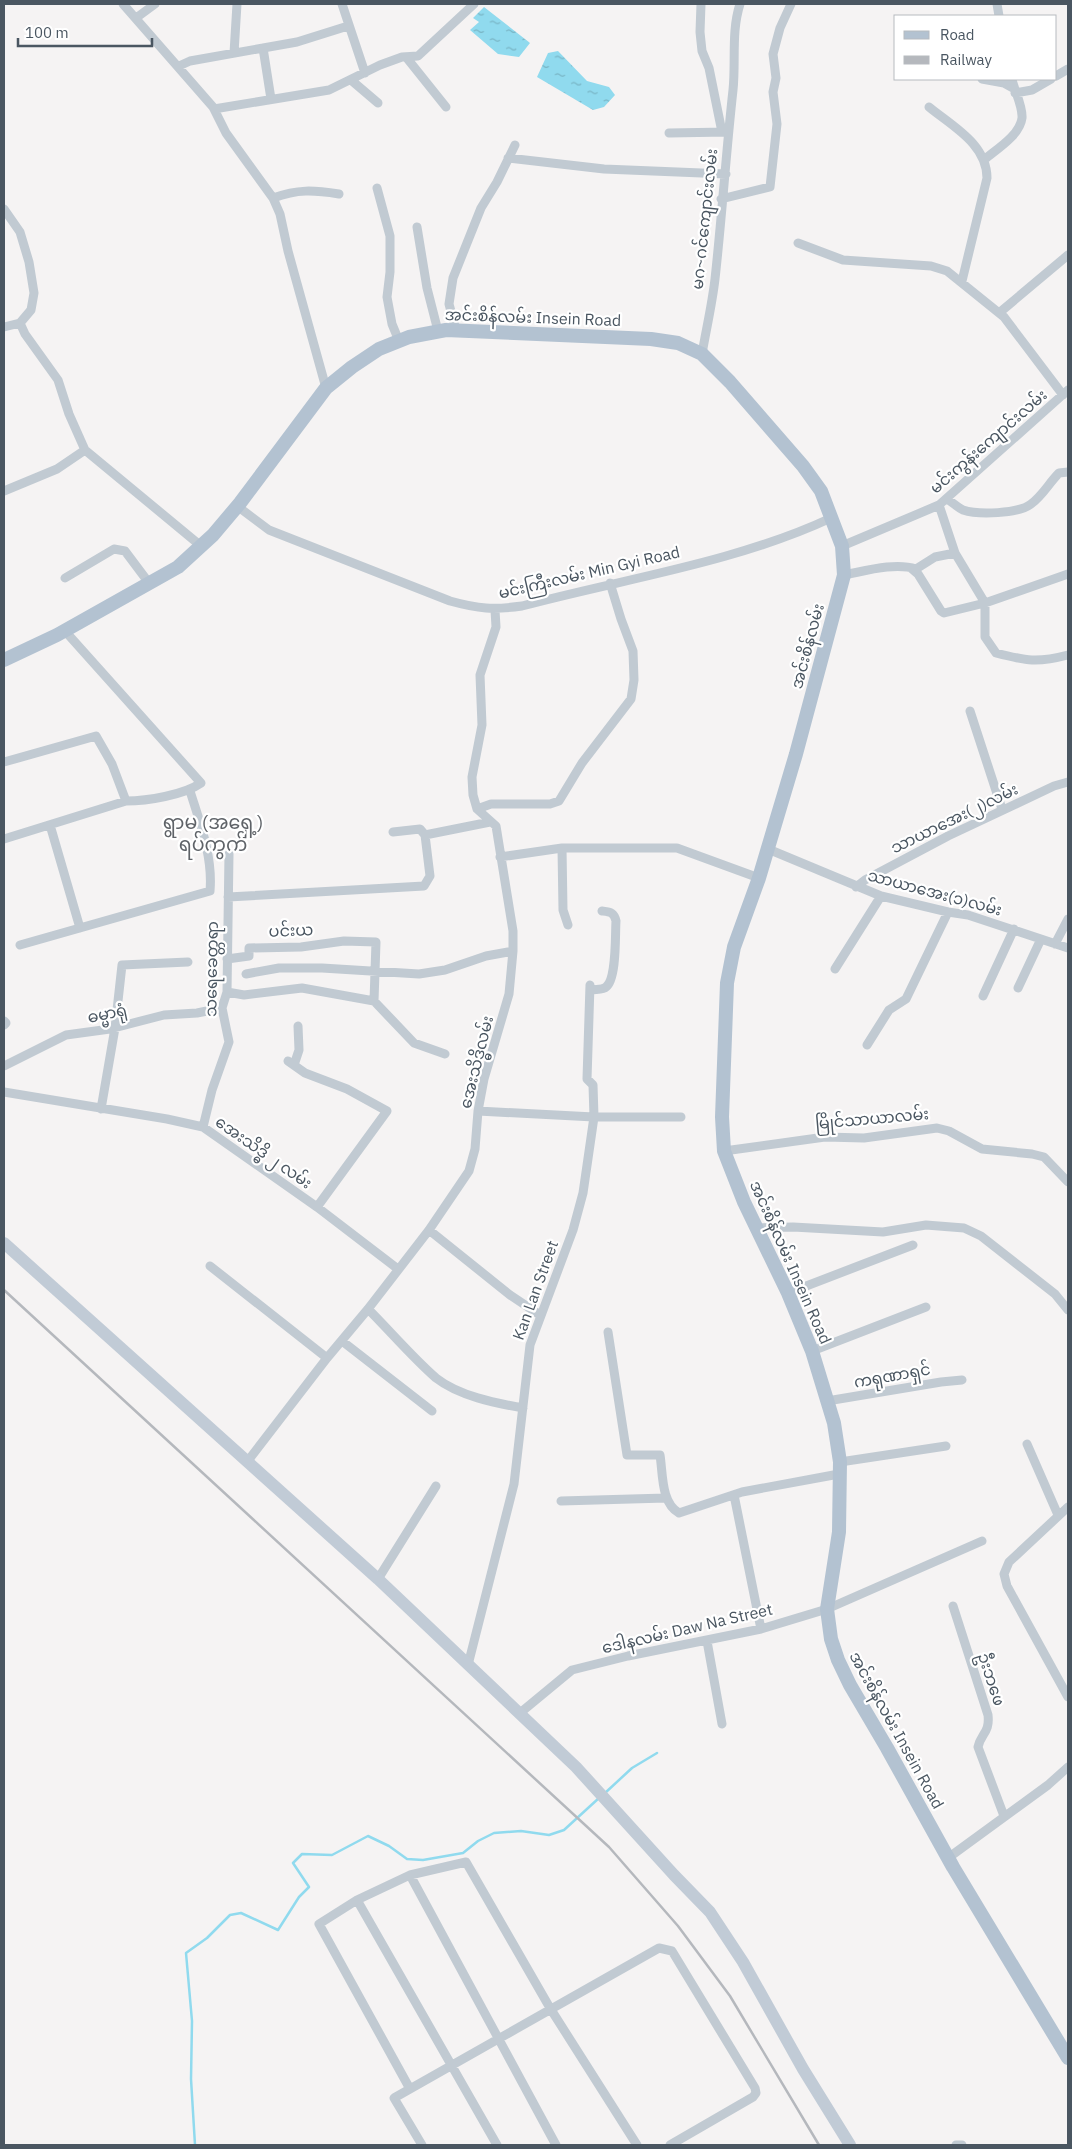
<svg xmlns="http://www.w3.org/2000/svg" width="1072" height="2149" font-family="'IBM Plex Sans','Noto Sans Myanmar',sans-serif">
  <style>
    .water { fill: url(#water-ripples) }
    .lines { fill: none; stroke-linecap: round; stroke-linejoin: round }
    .stream { stroke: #90daee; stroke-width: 2.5 }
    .street { stroke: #c1cad2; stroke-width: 9 }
    .secondary { stroke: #c1cbd6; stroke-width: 12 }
    .primary { stroke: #b3c2d1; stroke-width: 14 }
    .rail { stroke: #b5b8bd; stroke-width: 2.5 }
    .labels { text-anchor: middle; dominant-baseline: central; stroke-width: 4.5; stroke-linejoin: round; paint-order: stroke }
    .street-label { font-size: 16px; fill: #4a5661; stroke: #fff }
    .quarter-label { font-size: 19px; fill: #5f6368; stroke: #fff }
  </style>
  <defs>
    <pattern id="water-ripples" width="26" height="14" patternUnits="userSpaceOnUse" patternTransform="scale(1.25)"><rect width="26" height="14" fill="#90daee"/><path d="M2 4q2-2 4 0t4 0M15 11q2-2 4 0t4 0" fill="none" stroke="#78b4c4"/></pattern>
  </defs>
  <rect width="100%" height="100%" fill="#f5f3f3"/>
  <path class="water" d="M484 7 530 43 519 57 498 54 470 30 479 22 473 18Z
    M558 51 587 81 609 87 615 95 604 107 593 110 537 77 548 53Z"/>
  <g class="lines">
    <path class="stream" d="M605 1793 632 1768 657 1753
      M195 2145 191 2079 192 2021 186 1953 207 1938 230 1915 241 1913 278 1930 299 1897 309 1887 293 1863 302 1854 332 1855 368 1836 389 1846 407 1859 423 1860 463 1853 478 1841 494 1833 521 1831 549 1835 564 1830 599 1798"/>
    <path class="street" d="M123 4 213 107 226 133 273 198 280 214 288 251 326 388
      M342 4 365 73
      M701 4 700 32 702 51 709 68 722 132
      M997 4 999 16
      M136 18 155 4
      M263 48 271 99
      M234 53 237 4
      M406 57 446 107
      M179 66 190 61 297 42 348 26
      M1056 76 1068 69
      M982 79 1004 83 1013 88
      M351 80 378 103
      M1015 93 1032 90 1051 79
      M929 107C952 126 987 144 987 178L962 281
      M214 109 329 90 380 65 402 57 418 56 474 4
      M669 133 727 132
      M508 158 604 169 726 174
      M985 159C997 149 1020 135 1022 118 1023 106 1014 90 1012 79
      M377 188 390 236V272L387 297 392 324 399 341
      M273 198C298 189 313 190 339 194
      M721 199 770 187 777 124 773 92 776 78 773 54 780 28 791 4
      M4 209 20 232 29 262 34 293 31 310 20 323 25 334 58 380 69 414 85 450 201 546
      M417 227 427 288 438 331
      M798 243 843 260 931 266 947 271 1004 317 1063 395
      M999 313 1068 255
      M4 327 20 323
      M456 330 449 304 453 278 481 208 497 182 515 145
      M702 354C706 330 712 305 715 279 722 216 726 153 733 90 736 61 731 32 740 4
      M4 491 57 469 85 450
      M947 499C952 502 957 507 963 510 978 515 1018 514 1031 504 1043 495 1049 483 1059 473L1068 472
      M939 505 955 553
      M237 506 269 530 450 601C479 609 493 610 522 606 623 579 737 562 831 518
      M842 546 939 505 1068 390
      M911 568 918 574 941 611 944 613 985 603 1068 574
      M844 575C865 571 895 562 916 569L935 557 955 553 985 603V637L996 653C1027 661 1037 663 1068 655
      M65 578 114 549 125 551 149 583
      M970 711 1002 809
      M4 762 96 736 112 764 126 801C147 801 184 795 201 783L65 631
      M477 809 491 804H550L559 801 582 763 631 699 634 680 633 651 621 619 610 583
      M50 825 80 928
      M393 832 420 829 425 835
      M4 839 126 801
      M562 848 563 910 568 925
      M768 849 881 896 948 912 968 915 1068 948
      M500 857 562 848H677L759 878
      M856 887 865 880 948 836 1054 786 1068 782
      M228 897 424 886 430 876 425 835 490 822
      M1055 944 1068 919
      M20 945 210 891C213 857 200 823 190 791
      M227 959 249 956V948L301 947 344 941 376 942 374 1001
      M835 969 881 896
      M246 974 279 968H322L419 974 445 970 486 956 513 951
      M1018 988 1041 939
      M591 990C596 989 603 990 606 987 617 979 615 934 616 921 614 912 610 912 602 911
      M227 992 244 995 302 988 374 1001 414 1043 445 1054
      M983 996 1014 929
      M4 1021 6 1023 4 1025
      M867 1045 889 1010 906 999 948 912
      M288 1061 305 1073 347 1089 387 1111 317 1207
      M294 1065 299 1050 298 1026
      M4 1066 66 1035 110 1029 164 1015 197 1013 222 1008
      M4 1092 167 1119 203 1127 317 1207 398 1269
      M101 1109 115 1028 122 965 188 962
      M478 1111 594 1117H681
      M203 1127 212 1090 229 1042 222 1008 227 992 229 854
      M724 1151 825 1137 864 1138 937 1128 949 1131 982 1149 1032 1154 1044 1157 1068 1182
      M757 1228 793 1227 883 1232 926 1225 964 1228 981 1236 1055 1294 1068 1310
      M429 1230 510 1295 540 1315
      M210 1266 327 1358
      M788 1293 913 1245
      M368 1309C390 1331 413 1358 436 1378 459 1396 495 1403 523 1408
      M608 1332 627 1455H660C663 1474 661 1503 679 1513L742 1492 839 1474
      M342 1341 432 1411
      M812 1351 926 1307
      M827 1401 941 1382 962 1380
      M1027 1444 1058 1515
      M247 1462 327 1358 368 1309 429 1230 469 1171 475 1149 478 1111 484 1079 509 994 513 951V931L496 826 477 809 473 795 472 777 482 725 480 675 496 627 495 610
      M840 1462 946 1446
      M734 1495 761 1629
      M561 1501 666 1498
      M1068 1507 1009 1562 1004 1574 1007 1586 1068 1697
      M378 1579 436 1486
      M953 1606 988 1715C990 1733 981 1733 978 1747L1004 1816
      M707 1641 722 1724
      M468 1665 514 1484 530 1345 573 1230 583 1193 594 1117 593 1085 587 1079 590 985
      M520 1713 572 1670 628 1656 761 1629 827 1609 982 1541
      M948 1858 1048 1785 1068 1767
      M410 1875 556 2145
      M357 1900 497 2145
      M410 2089 319 1924 357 1900 410 1875 466 1862 550 2008 637 2145
      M422 2145 394 2098 659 1948 672 1951 755 2088 756 2093 753 2097 670 2145
      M956 2145H962"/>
    <path class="secondary" d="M4 1243 378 1579 576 1767 674 1875 710 1912 743 1962 803 2069 850 2145"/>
    <path class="primary" d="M4 660 57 635 178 567 213 535 240 503 326 388 352 367 379 349 409 337 446 330 651 339 678 343 702 354 730 382 803 466 821 491 842 546 844 575 796 754 759 878 734 947 727 983 722 1117 724 1151 744 1202 788 1293 812 1351 834 1423 840 1462 839 1532 827 1609 831 1639 838 1660 850 1685 887 1748 953 1867 1068 2058"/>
    <path class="rail" d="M4 1290 609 1847 678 1926 730 1996 819 2145"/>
  </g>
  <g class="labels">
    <g class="street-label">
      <text transform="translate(704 219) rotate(-84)">မဂ~ဂင်ကျောင်းလမ်း</text>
      <text transform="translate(533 317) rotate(2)">အင်းစိန်လမ်း Insein Road</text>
      <text transform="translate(988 441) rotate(-41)">မင်းကွန်းကျောင်းလမ်း</text>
      <text transform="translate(589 572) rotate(-13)">မင်းကြီးလမ်း Min Gyi Road</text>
      <text transform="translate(807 646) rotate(-75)">အင်းစိန်လမ်း</text>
      <text transform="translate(954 818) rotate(-26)">သာယာအေး(၂)လမ်း</text>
      <text transform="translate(935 892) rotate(15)">သာယာအေး(၁)လမ်း</text>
      <text transform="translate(291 930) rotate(-2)">ပင်းယ</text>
      <text transform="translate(211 969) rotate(-89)">သရေခေတ္တရာ</text>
      <text transform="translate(107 1013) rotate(-12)">ဓမ္မာရုံ</text>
      <text transform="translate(476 1062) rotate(-76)">အေးသိဒ္ဓိလမ်း</text>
      <text transform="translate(872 1118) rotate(-5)">မြိုင်သာယာလမ်း</text>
      <text transform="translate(264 1152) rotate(35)">အေးသိဒ္ဓိ ၂ လမ်း</text>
      <text transform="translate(791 1262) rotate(66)">အင်းစိန်လမ်း Insein Road</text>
      <text transform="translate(535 1290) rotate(-70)">Kan Lan Street</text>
      <text transform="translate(892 1375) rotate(-10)">ကရုဏာရှင်</text>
      <text transform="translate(687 1628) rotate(-13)">ဒေါနလမ်း Daw Na Street</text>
      <text transform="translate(992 1679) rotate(72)">ဦးဘဖေ</text>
      <text transform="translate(897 1730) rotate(61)">အင်းစိန်လမ်း Insein Road</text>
    </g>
    <g class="quarter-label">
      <text x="213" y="822">ရွာမ (အရှေ့)<tspan x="213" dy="22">ရပ်ကွက်</tspan></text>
    </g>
  </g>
  <rect width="1072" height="2149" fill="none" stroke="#4a5661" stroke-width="10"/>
  <rect x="894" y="15" width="162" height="65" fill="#ffffff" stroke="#b7bbc0"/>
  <rect x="904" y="31" width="25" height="8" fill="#b3c2d1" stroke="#b7bbc0"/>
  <text x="940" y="40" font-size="15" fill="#4a5661">Road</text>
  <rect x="904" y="56" width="25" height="8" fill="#b5b8bd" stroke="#b7bbc0"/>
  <text x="940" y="65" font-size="15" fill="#4a5661">Railway</text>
  <path d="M18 38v8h134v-8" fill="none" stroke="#4a5661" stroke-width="2.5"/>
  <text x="25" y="38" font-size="15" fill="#4a5661" stroke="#ffffff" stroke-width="4" paint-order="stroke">100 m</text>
</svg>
